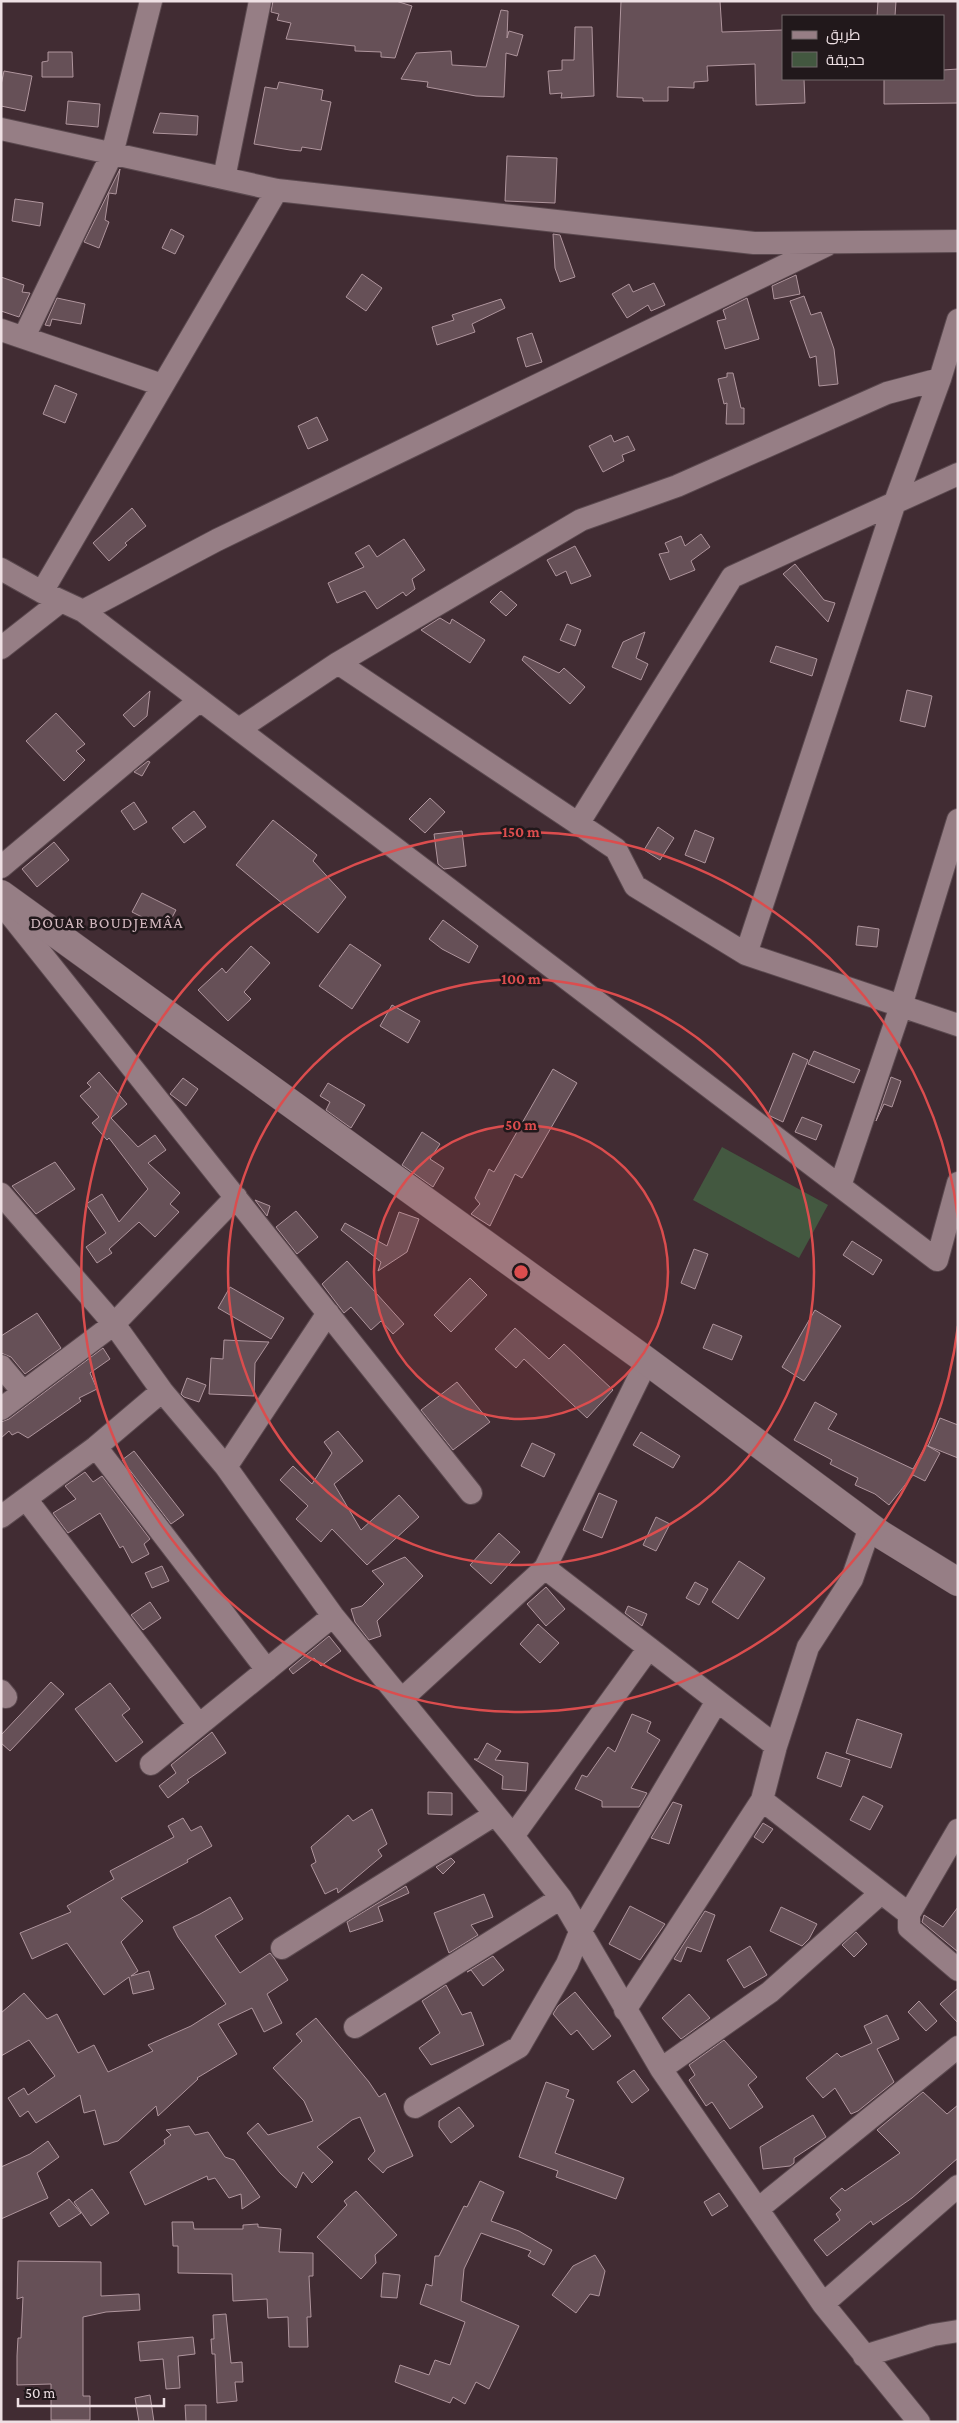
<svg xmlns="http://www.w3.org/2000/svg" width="959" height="2423" font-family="'Crimson Pro',Cairo,serif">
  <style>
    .green { fill: #435840 }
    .building { fill: #665057; stroke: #af959d }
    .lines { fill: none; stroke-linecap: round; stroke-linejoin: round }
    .street-casing { stroke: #5b494f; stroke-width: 24 }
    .secondary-casing { stroke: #5b494f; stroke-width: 29 }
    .street { stroke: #967e85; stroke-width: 22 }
    .secondary { stroke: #967e85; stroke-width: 28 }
    .ring { fill: none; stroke: #db4d4e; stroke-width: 2.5 }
    .labels { text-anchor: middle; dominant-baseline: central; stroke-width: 5; stroke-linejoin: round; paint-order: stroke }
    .neighbourhood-label { font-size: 16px; letter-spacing: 1px; fill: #d2b8bf; stroke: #21181b }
    .centre { fill: #db4d4e; stroke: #21181b; stroke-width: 2.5 }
    .ring-label { font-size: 15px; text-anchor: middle; font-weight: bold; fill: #db4d4e; stroke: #21181b; stroke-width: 5; stroke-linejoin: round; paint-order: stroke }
  </style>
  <rect width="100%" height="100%" fill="#412c33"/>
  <path class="green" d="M722 1147 828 1205 799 1258 693 1200Z"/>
  <path class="building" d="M273 1H396L412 6 395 58 381 57V52L355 51V46L286 39 291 23 277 20 279 14 271 12Z
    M621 1H720L722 32 783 30V79H804L805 103 756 105 755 64 707 66 708 81 694 82V88L668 87V101H643V98L617 97Z
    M878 1H896L895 16H877Z
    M501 10 508 11 507 38 509 31 523 35 517 56 506 53 504 97 476 96 427 87 428 82 401 79 416 53 451 51 452 65 486 67Z
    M575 27H592L594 96 561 98 562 93 550 94 548 71 562 70V60H574Z
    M48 52H72L73 77H42V62L48 61Z
    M958 69V103L884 104V79H943V70Z
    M4 71 32 76 25 111 1 106V85Z
    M279 82 323 90 321 100 331 102 321 150 302 147 301 151 290 150 254 144 265 87 277 89Z
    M68 101 100 104 98 127 66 124Z
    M160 113 198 116 197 135 153 133Z
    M507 156 557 158 555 203 505 201Z
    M120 169 116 194 109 193 105 220 109 222 99 248 84 242Z
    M15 199 43 203 40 226 12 221Z
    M171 229 184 236 175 254 162 248Z
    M553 234 560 235 575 277 560 282 555 268Z
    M362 274 382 288 366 311 346 297Z
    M796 275 800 294 774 299 772 286Z
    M1 277 24 285 22 292 30 293 19 317 1 311Z
    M654 283 665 305 651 311 648 305 627 318 612 294 629 284 633 292Z
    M804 296 811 315 821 312 834 349 838 384 819 386 816 356 810 358 790 301Z
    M57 298 85 304 81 324 52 319 50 326 45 325Z
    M747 298 759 339 725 349 717 321 726 319 723 310Z
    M501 299 505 308 472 324 475 332 437 345 432 327 454 320 452 315Z
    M532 333 542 362 526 367 517 338Z
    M727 373H733L741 408H744V424H726L727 403 724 404 718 379 727 377Z
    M55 385 77 394 65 423 43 414Z
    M317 417 328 440 308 449 298 426Z
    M611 435 614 442 628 436 635 450 622 455 624 461 603 472 589 446Z
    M132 508 146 526 125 543 127 545 109 561 93 543Z
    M701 534 710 547 691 561 695 570 670 580 659 554 669 552 665 543 681 536 685 546Z
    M404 539 425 570 412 579 415 589 406 596 403 592 377 609 365 591 337 603 328 583 364 567 355 553 369 545 377 557Z
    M575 546 591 576 571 584 566 571 556 576 547 560Z
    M795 564 824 600 835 603 828 622 783 574Z
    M501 591 517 605 506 616 490 602Z
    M440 618 450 624 452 619 485 640 470 663 421 630Z
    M567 624 581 630 575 646 560 640Z
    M645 632 636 658 648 664 641 680 612 667 623 642Z
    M776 646 817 659 812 676 770 662Z
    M524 656 559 673 564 668 585 687 570 704 522 660Z
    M907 690 932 696 925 727 900 721Z
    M150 691 147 716 134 727 123 715Z
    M56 713 85 744 76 751 85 760 64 781 26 741Z
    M148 761 150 762 142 776 134 772Z
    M430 798 445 812 425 833 409 819Z
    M134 802 147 822 134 830 121 811Z
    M194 811 206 827 184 843 172 828Z
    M273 820 317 855 313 861 346 897 318 933 236 865Z
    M658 827 674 838 660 860 644 850Z
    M695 830 714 838 705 863 685 855Z
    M462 831 466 866 444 869 438 864 434 834Z
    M54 842 69 860 37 887 22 869Z
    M142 893 176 910 166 929 132 912Z
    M443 920 478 946 469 963 442 949 429 939Z
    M858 926 879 929 877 947 856 945Z
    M350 944 381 965 352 1009 319 986Z
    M251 946 270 963 244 992 251 999 228 1021 198 990 222 968 226 973Z
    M392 1005 420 1021 408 1043 380 1026Z
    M814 1051 860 1070 854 1083 808 1064Z
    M793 1053 808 1060 783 1122 768 1115Z
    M553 1069 577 1083 522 1178 515 1174 490 1226 471 1214 480 1204 475 1198 489 1169 494 1172Z
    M99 1072 127 1104 111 1118 138 1147 155 1135 166 1150 148 1163 180 1193 170 1204 179 1212 155 1237 139 1222 109 1249 112 1253 97 1263 86 1247 106 1233 86 1204 102 1194 119 1222 148 1189 109 1138 107 1140 92 1123 99 1117 80 1096 91 1087 87 1083Z
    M891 1077 901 1081 892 1107 884 1104 876 1121Z
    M183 1078 198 1089 186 1106 170 1094Z
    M328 1083 365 1105 351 1128 326 1110 330 1102 320 1096Z
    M802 1117 822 1125 816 1140 795 1132Z
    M422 1132 440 1144 430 1159 444 1168 433 1187 402 1165Z
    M55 1162 75 1189 36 1214 12 1186Z
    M255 1200 270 1206 267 1216Z
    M296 1211 318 1237 297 1254 276 1227Z
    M399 1212 419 1219 407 1252 378 1271 381 1262 341 1230 345 1223 387 1246Z
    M852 1241 882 1260 873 1275 843 1255Z
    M694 1249 708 1254 695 1289 681 1283Z
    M347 1261 404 1324 393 1334 381 1321 371 1330 351 1307 344 1313 322 1284Z
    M470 1278 487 1295 451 1332 434 1315Z
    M230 1287 284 1318 271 1339 218 1308Z
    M815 1310 841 1326 804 1381 782 1367Z
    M37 1313 61 1348 25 1374 11 1357 1 1353V1336Z
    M713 1324 742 1336 732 1360 703 1348Z
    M515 1328 549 1359 564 1344 613 1390 587 1418 524 1359 516 1368 495 1349Z
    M224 1340 269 1342 255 1363 254 1396 209 1394 211 1358 223 1359Z
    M103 1348 110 1359 90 1373 97 1389 79 1398 81 1401 28 1438 18 1432 12 1435 9 1431 1 1438V1422L9 1419Z
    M187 1378 206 1385 199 1402 184 1397 181 1394Z
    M457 1382 490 1422 453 1450 421 1410Z
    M815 1402 837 1414 828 1429 913 1469 926 1445 940 1453 925 1481 913 1475 889 1505 875 1494 855 1485 858 1478 830 1464 832 1460 794 1440Z
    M940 1418 958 1425V1458L928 1446Z
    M338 1431 363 1461 334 1484 361 1530 399 1495 419 1517 367 1565 332 1529 321 1542 296 1519 308 1506 280 1480 293 1466 312 1484 332 1453 324 1442Z
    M641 1432 680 1456 673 1468 633 1445Z
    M532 1443 555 1454 544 1477 521 1466Z
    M134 1451 184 1515 171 1524 122 1460Z
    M85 1472 93 1482 102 1476 150 1539 144 1544 149 1554 132 1563 123 1546 120 1548 100 1513 68 1533 53 1513 76 1499 65 1486Z
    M599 1493 617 1501 602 1538 583 1530Z
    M656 1517 670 1524 656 1551 643 1545Z
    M499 1533 520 1552 491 1584 470 1565Z
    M405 1557 423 1576 377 1621 381 1636 369 1640 355 1622 351 1609 362 1606 384 1584 372 1571Z
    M739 1561 765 1578 738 1619 712 1602Z
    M162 1566 169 1581 152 1588 145 1573Z
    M695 1582 708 1589 699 1605 686 1598Z
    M546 1587 565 1609 546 1626 527 1604Z
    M150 1602 161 1618 143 1630 131 1615Z
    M628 1606 647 1614 642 1626 625 1613Z
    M538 1624 559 1643 540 1663 520 1644Z
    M329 1636 341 1651 321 1666 314 1658 293 1674 289 1669Z
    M51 1682 64 1694 10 1751 1 1743V1735Z
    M110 1683 130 1709 122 1715 143 1742 116 1762 75 1709Z
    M632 1714 651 1722 647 1732 660 1740 631 1788 647 1793 639 1807H602V1801L575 1789 582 1775 587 1777 608 1747 615 1752Z
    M857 1719 902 1734 891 1768 846 1753Z
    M212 1732 226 1753 187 1780 189 1782 168 1798 159 1786 176 1773 171 1765Z
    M487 1743 501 1751 495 1760 528 1763 526 1791 502 1789 503 1776 474 1759H478Z
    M826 1752 850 1760 841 1787 817 1778Z
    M428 1792 452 1793V1815L428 1814Z
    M863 1796 883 1806 870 1830 850 1820Z
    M673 1802 682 1805 669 1844 651 1838Z
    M372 1809 387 1844 378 1850 382 1856 338 1893 337 1888 325 1894 311 1865 316 1862 311 1847 348 1815 353 1821Z
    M183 1818 191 1831 201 1826 212 1846 187 1860 188 1862 121 1898 143 1921 121 1942 138 1971 131 1976 149 1971 154 1989 133 1994 129 1977 104 1995 67 1943 32 1959 20 1933 71 1912 67 1906 114 1879 110 1871 174 1837 168 1826Z
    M763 1823 773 1829 763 1843 754 1837Z
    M451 1858 455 1862 443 1874 436 1867Z
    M406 1886 409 1893 378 1907 383 1921 350 1932 347 1922Z
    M484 1894 493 1917 471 1925 478 1935 449 1953 434 1913Z
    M230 1897 243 1919 215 1936 240 1973 270 1953 274 1958 288 1980 267 1994 282 2023 264 2032 252 2008 218 2024 237 2054 197 2078 198 2079 158 2116 156 2106 118 2141 104 2145 95 2110 84 2113 80 2095 36 2123 28 2111 20 2117 8 2098 24 2088 28 2095 55 2076 29 2040 1 2056V2013L24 1993 47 2019 57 2014 78 2053 94 2045 108 2072 153 2051 148 2045 191 2026 226 2004 178 1937 173 1927 200 1914Z
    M630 1906 665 1924 640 1960 609 1944Z
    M781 1907 817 1924 809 1939 802 1946 770 1931Z
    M958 1907V1952L922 1922 924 1915 943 1927Z
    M705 1911 715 1915 701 1952 687 1947 681 1962 674 1959Z
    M856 1932 867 1944 854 1957 842 1945Z
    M750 1946 767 1975 744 1988 727 1960Z
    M493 1956 504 1970 483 1986 471 1970 467 1972Z
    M446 1985 462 2015 471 2012 484 2045 431 2065 419 2048 440 2033 422 2001Z
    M958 1988V2023L940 2004Z
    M575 1992 611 2036 593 2050 577 2030 571 2035 553 2014 558 2006Z
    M689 1994 710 2018 681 2039 662 2018Z
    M919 2001 937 2021 926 2031 908 2012Z
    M887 2015 899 2039 877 2049 894 2082 858 2111 851 2114 835 2088 823 2098 806 2078 837 2053 841 2057 872 2043 864 2026Z
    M316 2018 369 2082 379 2097 385 2093 413 2156 387 2168 383 2173 368 2159 375 2151 360 2117 352 2120 317 2147 333 2162 312 2183 303 2172 296 2188 280 2173 247 2133 258 2123 268 2135 313 2121 304 2101 273 2068 302 2041 296 2034Z
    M724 2040 757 2077 748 2085 763 2107 730 2129 712 2102 706 2106 689 2080 695 2075 689 2065Z
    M634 2070 649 2090 632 2103 617 2082Z
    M546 2082 569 2090 566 2097 574 2100 555 2153 624 2178 616 2199 556 2177 558 2171 519 2157Z
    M923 2092 947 2114 958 2105V2158L912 2198 873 2225 871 2221 827 2256 814 2240 840 2220 836 2214 841 2210 830 2198 842 2188 845 2191 900 2153 877 2130Z
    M459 2107 474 2126 451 2143 439 2127V2121Z
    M813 2115 826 2137 794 2158V2163L790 2166 763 2169 760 2147Z
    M189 2126 195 2135 208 2132 225 2157 234 2160 260 2197 242 2209 241 2194 229 2198 215 2178 208 2180 207 2176 145 2205 130 2172 165 2144 164 2140 171 2135 166 2130Z
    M48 2141 59 2157 37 2173 48 2198 1 2219V2167L30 2154Z
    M480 2181 504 2192 491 2221 519 2231 552 2250 544 2265 528 2256 531 2251 481 2233 464 2269 461 2301 519 2326 489 2389 476 2382 465 2404 453 2397 450 2403 395 2382 400 2365 429 2375 435 2360 450 2365 465 2322 420 2304 426 2284 432 2286 435 2256H439L464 2206 467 2207Z
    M92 2189 109 2213 91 2226 74 2202Z
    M356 2191 397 2235 375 2255 376 2263 361 2279 317 2237 347 2205 344 2201Z
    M719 2193 728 2206 712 2216 704 2202Z
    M69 2199 81 2213 59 2227 50 2213Z
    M172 2222H193L194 2229H243V2225L258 2224V2227L281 2229 279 2252 313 2253V2276H309L311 2317H307L308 2347H289L288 2317 268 2318 267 2299 233 2301 232 2274 178 2273V2246H173Z
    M595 2255 605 2271 599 2296 590 2294 576 2313 552 2295 573 2266Z
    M18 2261 101 2262V2296L139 2294 140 2310 106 2312 83 2317V2396H90V2420H51V2384L17 2385V2356L18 2338H21L23 2297 17 2299Z
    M383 2273 400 2275 397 2298 381 2297Z
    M226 2314 231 2363 242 2362 243 2382H235L237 2401 217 2403 215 2354H212L211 2339H214L213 2315Z
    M193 2337 195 2354 178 2356 180 2388 166 2389 163 2359 140 2361 138 2342Z
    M150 2395 154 2422H139L135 2398Z
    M185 2405H206V2422H186Z"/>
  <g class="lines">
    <defs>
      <path id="street" d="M1 129 277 190 754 243 958 241
        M224 178 260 1
        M1 330 162 385
        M24 337 112 154 151 1
        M1 569 42 592 83 611 937 1260 958 1183
        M42 592 277 190
        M83 611 217 540 827 245
        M1 648 61 601
        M338 663 616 849 635 886 746 954 958 1025
        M239 729 338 663 581 520 677 486 887 393 940 379
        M578 824 732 577 958 474
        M1 867 200 700
        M1 903 471 1493
        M746 954 895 502 940 379 958 320
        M840 1186 901 1006 958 820
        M1 1194 114 1324 162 1391 226 1467 333 1616 513 1836 561 1898 661 2069 823 2304 919 2422
        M1 1366 23 1392
        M1 1409 114 1324 236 1197
        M96 1447 267 1670
        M226 1467 328 1313
        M26 1499 199 1725
        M1 1517 96 1447 162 1391
        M545 1568 776 1746
        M1 1691 6 1697
        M402 1699 545 1568 647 1361
        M151 1764 333 1616
        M762 1800 909 1914V1928L958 1970
        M513 1836 649 1648
        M909 1914 958 1830
        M282 1948 494 1815
        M625 2010 762 1800 776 1746 808 1647 852 1579 870 1527
        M355 2027 561 1898
        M661 2069 770 1992 881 1893
        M415 2107 519 2047 567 1964 580 1932 717 1701
        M758 2209 958 2047
        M823 2304 958 2186
        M864 2356 933 2335 958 2331"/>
      <path id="secondary" d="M1 894 647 1361 880 1534 958 1582"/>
    </defs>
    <use href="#street" class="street-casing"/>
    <use href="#secondary" class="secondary-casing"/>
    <use href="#street" class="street"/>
    <use href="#secondary" class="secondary"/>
  </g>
  <circle cx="521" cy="1272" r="147" fill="#db4d4e" fill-opacity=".12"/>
  <g class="ring">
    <circle cx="521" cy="1272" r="147"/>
    <circle cx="521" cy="1272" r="293"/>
    <path d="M958 1326A440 440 0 1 1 958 1218"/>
  </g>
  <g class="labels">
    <g class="neighbourhood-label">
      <text x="107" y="922">DOUAR BOUDJEMÂA</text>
    </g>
  </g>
  <circle cx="521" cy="1272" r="8" class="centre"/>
  <g class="ring-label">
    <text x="521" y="837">150 m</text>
    <text x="521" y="984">100 m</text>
    <text x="521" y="1130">50 m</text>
  </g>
  <rect width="959" height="2423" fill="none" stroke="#eee0e4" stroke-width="5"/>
  <rect x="782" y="15" width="162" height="65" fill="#21181b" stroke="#73686b"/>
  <rect x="792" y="31" width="25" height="8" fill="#967e85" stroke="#73686b"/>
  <text x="826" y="40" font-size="15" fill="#eee0e4">طريق</text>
  <rect x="792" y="52" width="25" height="15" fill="#435840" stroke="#73686b"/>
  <text x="826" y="65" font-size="15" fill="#eee0e4">حديقة</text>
  <path d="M18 2398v8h146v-8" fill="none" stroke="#eee0e4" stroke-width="2.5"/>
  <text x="25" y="2398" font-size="15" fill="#eee0e4" stroke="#21181b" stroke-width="4" paint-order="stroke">50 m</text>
</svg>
